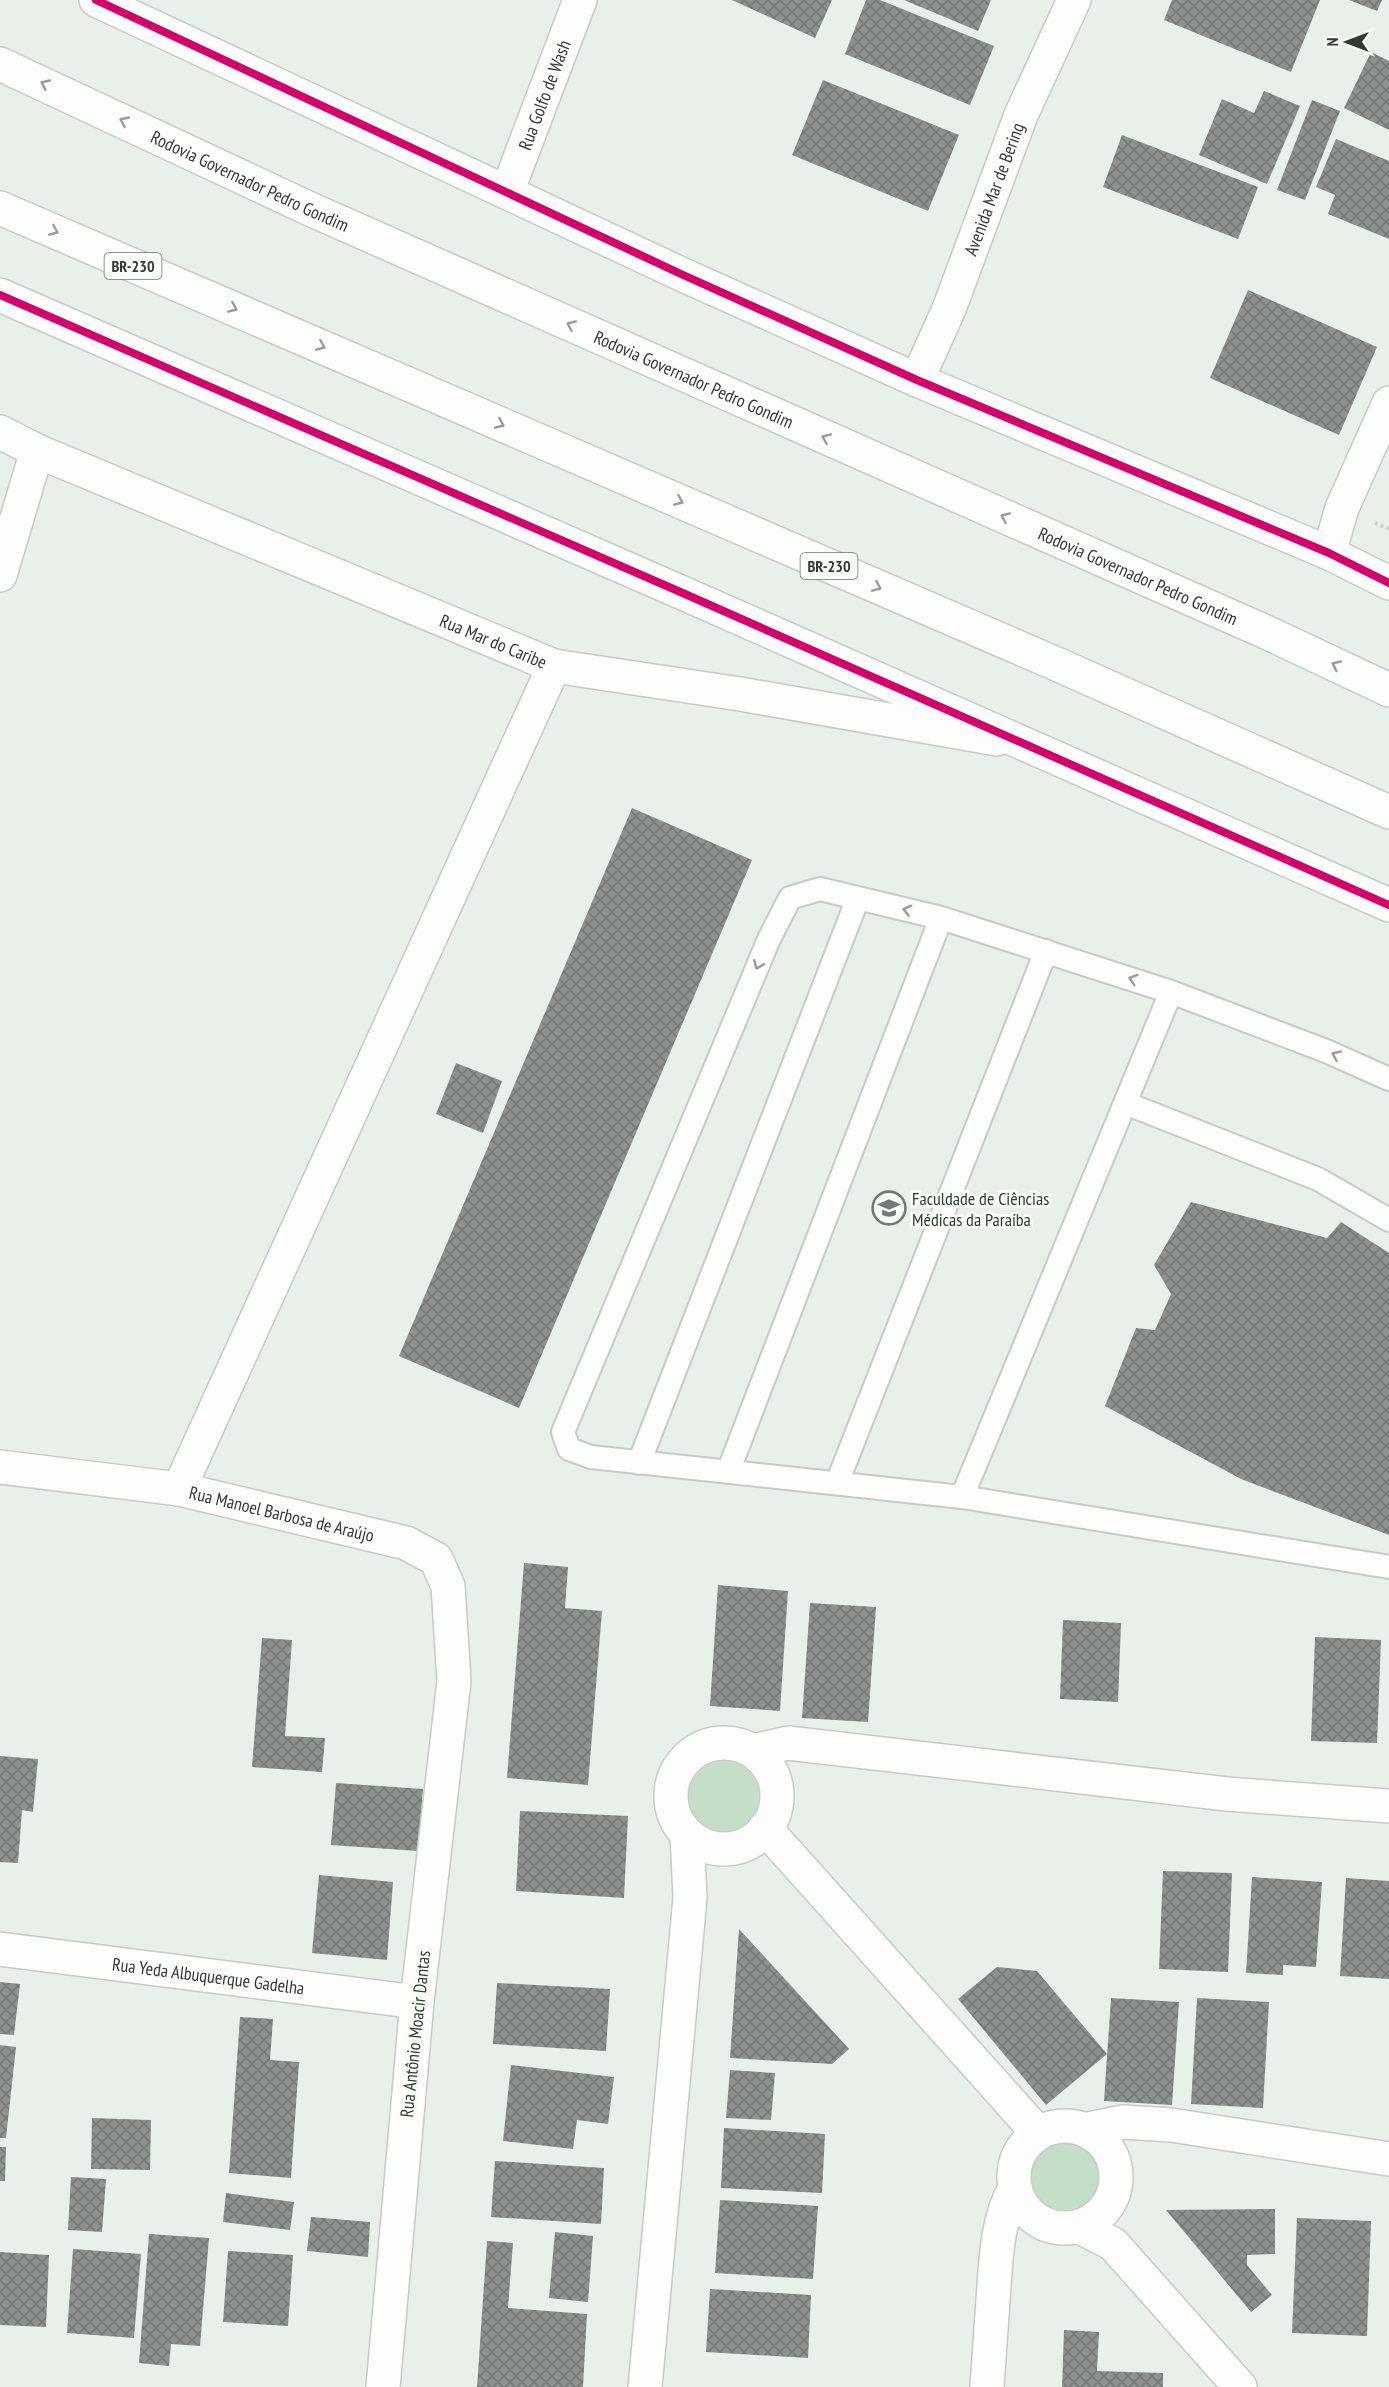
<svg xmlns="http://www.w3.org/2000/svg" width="1389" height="2387" font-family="'PT Sans Narrow',sans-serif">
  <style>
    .green { fill: #c4dec7 }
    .building { fill: url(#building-cross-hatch) }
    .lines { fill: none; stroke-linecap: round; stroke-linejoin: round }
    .lane-casing { stroke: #c5cbc6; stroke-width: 26 }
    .street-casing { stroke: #c5cbc6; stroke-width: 36 }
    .secondary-casing { stroke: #c5cbc6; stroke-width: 36 }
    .highway-casing { stroke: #c5cbc6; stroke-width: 36 }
    .path { stroke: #cccfcc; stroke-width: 4; stroke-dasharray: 3 3; stroke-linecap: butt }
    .lane { stroke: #fcfdfc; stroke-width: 22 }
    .street { stroke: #fcfdfc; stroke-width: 33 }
    .secondary { stroke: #fcfdfc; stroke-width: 33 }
    .highway { stroke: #fcfdfc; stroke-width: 33 }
    .cycleway-casing { stroke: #f7fff7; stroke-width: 11 }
    .cycleway { stroke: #d6006c; stroke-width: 8 }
    .oneway { stroke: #989b98 }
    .labels { text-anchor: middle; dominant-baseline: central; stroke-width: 6; stroke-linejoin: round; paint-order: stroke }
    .shield { fill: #f7fff7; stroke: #6e746e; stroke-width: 1.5 }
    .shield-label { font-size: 16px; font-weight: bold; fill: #343934 }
    .street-label { font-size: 18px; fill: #343934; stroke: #f7fff7 }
    .poi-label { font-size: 18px; fill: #343934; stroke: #f7fff7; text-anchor: start }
  </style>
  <defs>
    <pattern id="building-cross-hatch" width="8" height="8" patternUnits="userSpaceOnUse" patternTransform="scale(1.5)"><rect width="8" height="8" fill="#8d928e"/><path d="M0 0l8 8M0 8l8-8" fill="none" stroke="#747875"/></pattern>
  </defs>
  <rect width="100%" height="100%" fill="#e9f0ea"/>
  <path class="green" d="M689 1796a35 35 0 1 1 70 0a35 35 0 1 1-70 0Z
    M1030 2175a35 35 0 1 1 70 0a35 35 0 1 1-70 0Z"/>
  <path class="building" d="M732 0H832L815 38Z
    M866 0H880L994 46 970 105 845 54Z
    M904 0H991L978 31Z
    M1172 0H1320L1291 72 1164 20Z
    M1349 0H1382L1377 11Z
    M1371 52 1389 61V130L1344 108Z
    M823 80 959 135 928 211 792 155Z
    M1264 91 1300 106 1267 184 1199 155 1222 99 1254 113Z
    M1312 100 1340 111 1305 200 1277 190Z
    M1122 135 1258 187 1238 239 1103 187Z
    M1336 139 1389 161V239L1328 214 1335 195 1316 187Z
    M1248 290 1377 347 1339 435 1210 378Z
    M632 808 752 860 519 1408 399 1356Z
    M456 1063 502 1081 483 1133 436 1114Z
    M1191 1202 1327 1238 1341 1222 1389 1253V1535L1241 1479 1105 1406 1136 1328 1155 1330 1171 1294 1154 1265Z
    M524 1563 568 1567 565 1608 602 1611 588 1785 507 1778Z
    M718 1585 788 1591 780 1711 710 1706Z
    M810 1603 876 1607 868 1722 802 1718Z
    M1063 1620 1121 1623 1118 1702 1060 1699Z
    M1315 1637 1381 1640 1377 1743 1311 1741Z
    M262 1638 292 1640 285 1736 325 1738 322 1772 252 1767Z
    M0 1756 38 1759 33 1812 22 1810 18 1863 0 1862Z
    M336 1783 423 1789 418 1851 331 1845Z
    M520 1811 628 1816 624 1898 516 1891Z
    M1163 1871 1232 1873 1228 1972 1159 1969Z
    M319 1875 393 1882 387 1960 312 1953Z
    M1252 1877 1322 1882 1316 1967 1283 1965V1975L1246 1973Z
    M1346 1878 1389 1881V1979L1340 1976Z
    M739 1929 849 2049 832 2064 730 2058Z
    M997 1967 1037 1971 1107 2054 1046 2105 958 1999Z
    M0 1982 20 1984 14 2035 0 2034Z
    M497 1983 610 1989 606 2051 493 2044Z
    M1111 1998 1179 2002 1172 2105 1104 2101Z
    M1197 1998 1269 2002 1263 2108 1191 2104Z
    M240 2017 273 2019 270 2060 299 2062 291 2178 229 2173Z
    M0 2045 16 2047 6 2138H0Z
    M511 2065 614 2077 608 2124 577 2120 573 2149 503 2141Z
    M730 2070 775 2073 771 2120 726 2118Z
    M92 2118 151 2120 150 2170 91 2169Z
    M724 2128 825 2134 822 2193 721 2188Z
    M0 2147H6L5 2181H0Z
    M495 2161 604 2168 601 2224 491 2217Z
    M71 2177 106 2179 102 2232 68 2230Z
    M226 2193 294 2202 290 2230 223 2222Z
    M720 2200 818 2206 813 2279 715 2273Z
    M1275 2209V2254L1247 2255V2265L1272 2295 1251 2312 1166 2210Z
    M311 2217 370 2222 368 2257 307 2251Z
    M1297 2218 1371 2221 1367 2336 1292 2333Z
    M555 2232 593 2236 588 2302 549 2298Z
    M149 2234 209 2238 200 2346 171 2344 169 2366 139 2363Z
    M487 2241 513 2243 508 2308 587 2314 583 2387H477Z
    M73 2249 141 2254 134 2338 67 2333Z
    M228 2251 293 2255 288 2326 223 2322Z
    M0 2252 49 2255 46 2327 0 2325Z
    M710 2289 811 2295 808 2358 706 2352Z
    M1064 2330 1099 2332 1097 2371 1163 2373V2387H1062Z"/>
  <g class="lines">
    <defs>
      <path id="lane" d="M1389 1079 1326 1051 1171 992 941 918 820 889 790 898 769 939 563 1432 569 1449 591 1457 962 1497 1389 1567
        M1125 1103 1318 1179 1389 1220
        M639 1463 858 898
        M728 1472 941 918
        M837 1483 1046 951
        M962 1497 1171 992"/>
      <g id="street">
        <path id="s1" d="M507 192 580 0"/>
        <path id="s2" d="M917 380 949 309 1021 115 1074 0"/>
        <path id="s3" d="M0 432 37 451 554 666 740 694 997 739"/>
        <path d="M1329 553 1342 508 1389 403"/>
        <path d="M0 575 37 451"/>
        <path id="s4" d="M0 1467 179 1489 406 1543 436 1559 448 1586 454 1681 417 2002 383 2387"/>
        <path d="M179 1489 554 666"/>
        <circle cx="724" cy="1796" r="53"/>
        <path d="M753 1751 788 1743 1227 1794 1389 1806"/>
        <path d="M765 1828 1038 2133"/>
        <path id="s5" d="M0 1949 417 2002"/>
        <circle cx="1065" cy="2177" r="51"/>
        <path d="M1084 2130 1123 2122 1171 2125 1389 2159"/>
        <path d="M1080 2227 1113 2244 1240 2387"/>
        <path d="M645 2387 690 1898 687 1834"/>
        <path d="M987 2387C989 2358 991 2329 993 2300 996 2262 996 2221 1015 2188"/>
      </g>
      <path id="secondary" d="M96 0 681 274 917 380 1329 553 1389 583
        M0 295 685 594 1389 905"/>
      <g id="highway">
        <path id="s6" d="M0 64 310 209 1268 633 1389 690"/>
        <path d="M0 208 1052 662 1389 812"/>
      </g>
    </defs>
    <use href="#lane" class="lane-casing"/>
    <use href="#street" class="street-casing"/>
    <use href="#secondary" class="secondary-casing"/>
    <use href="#highway" class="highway-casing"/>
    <path class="path" d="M1375 523 1389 529"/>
    <use href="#lane" class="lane"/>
    <use href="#street" class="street"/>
    <use href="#secondary" class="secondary"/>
    <use href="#highway" class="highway"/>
    <defs>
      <path id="cycleway" d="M96 0 681 274 917 380 1329 553 1389 583
        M0 295 685 594 1389 905"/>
    </defs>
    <use href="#cycleway" class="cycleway-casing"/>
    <use href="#cycleway" class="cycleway"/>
  </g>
  <defs><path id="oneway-chevron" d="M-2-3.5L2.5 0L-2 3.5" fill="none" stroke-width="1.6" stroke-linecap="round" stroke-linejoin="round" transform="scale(1.5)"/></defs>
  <g class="oneway">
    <use href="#oneway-chevron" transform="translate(45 84) rotate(-155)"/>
    <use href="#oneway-chevron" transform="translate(124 121) rotate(-155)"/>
    <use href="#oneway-chevron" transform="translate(54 231) rotate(23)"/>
    <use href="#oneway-chevron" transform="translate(233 308) rotate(23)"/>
    <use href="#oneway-chevron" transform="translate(571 325) rotate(-156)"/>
    <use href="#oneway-chevron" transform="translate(321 346) rotate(23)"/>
    <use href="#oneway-chevron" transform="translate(500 424) rotate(23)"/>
    <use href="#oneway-chevron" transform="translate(826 438) rotate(-156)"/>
    <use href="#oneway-chevron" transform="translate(679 501) rotate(23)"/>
    <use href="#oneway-chevron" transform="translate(1005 517) rotate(-156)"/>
    <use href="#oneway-chevron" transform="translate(877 587) rotate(23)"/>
    <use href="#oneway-chevron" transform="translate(1336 665) rotate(-155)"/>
    <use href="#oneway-chevron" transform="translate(907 910) rotate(-166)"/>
    <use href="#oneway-chevron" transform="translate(758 965) rotate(113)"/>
    <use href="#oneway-chevron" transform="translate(1133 979) rotate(-162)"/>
    <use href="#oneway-chevron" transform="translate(1336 1055) rotate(-156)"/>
  </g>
  <defs>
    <symbol id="university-ring" viewBox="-11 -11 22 22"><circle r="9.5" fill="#f7fff7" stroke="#737974" stroke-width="1.5"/><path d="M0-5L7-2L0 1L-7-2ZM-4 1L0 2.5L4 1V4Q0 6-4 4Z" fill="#737974"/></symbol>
  </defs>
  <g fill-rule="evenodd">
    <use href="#university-ring" x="870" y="1189" width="38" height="38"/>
  </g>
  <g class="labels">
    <g class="shield">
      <rect x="104.5" y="253" width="57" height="26" rx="4.5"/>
      <rect x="800.5" y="553" width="57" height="26" rx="4.5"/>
    </g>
    <g class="shield-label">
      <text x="133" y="266">BR-230</text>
      <text x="829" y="566">BR-230</text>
    </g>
    <g class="street-label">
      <text stroke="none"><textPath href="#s1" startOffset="104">Rua Golfo de Wash</textPath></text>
      <text stroke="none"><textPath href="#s6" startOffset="276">Rodovia Governador Pedro Gondim</textPath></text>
      <text stroke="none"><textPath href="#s2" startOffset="206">Avenida Mar de Bering</textPath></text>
      <text stroke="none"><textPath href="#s6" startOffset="762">Rodovia Governador Pedro Gondim</textPath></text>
      <text stroke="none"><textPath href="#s6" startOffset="1248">Rodovia Governador Pedro Gondim</textPath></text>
      <text stroke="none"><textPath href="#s3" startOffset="536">Rua Mar do Caribe</textPath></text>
      <text stroke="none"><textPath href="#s4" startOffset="286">Rua Manoel Barbosa de Araújo</textPath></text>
      <text stroke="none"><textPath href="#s5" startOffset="210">Rua Yeda Albuquerque Gadelha</textPath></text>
      <text transform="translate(415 2034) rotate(-84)">Rua Antônio Moacir Dantas</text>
    </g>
    <g class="poi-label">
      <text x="912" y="1198">Faculdade de Ciências<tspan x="912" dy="21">Médicas da Paraíba</tspan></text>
    </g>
  </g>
  <g transform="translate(1347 42) rotate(270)" stroke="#f7fff7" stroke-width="4.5" paint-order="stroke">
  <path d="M0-4.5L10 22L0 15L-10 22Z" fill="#343934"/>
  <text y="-9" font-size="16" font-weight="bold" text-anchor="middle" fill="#343934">N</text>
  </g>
</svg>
